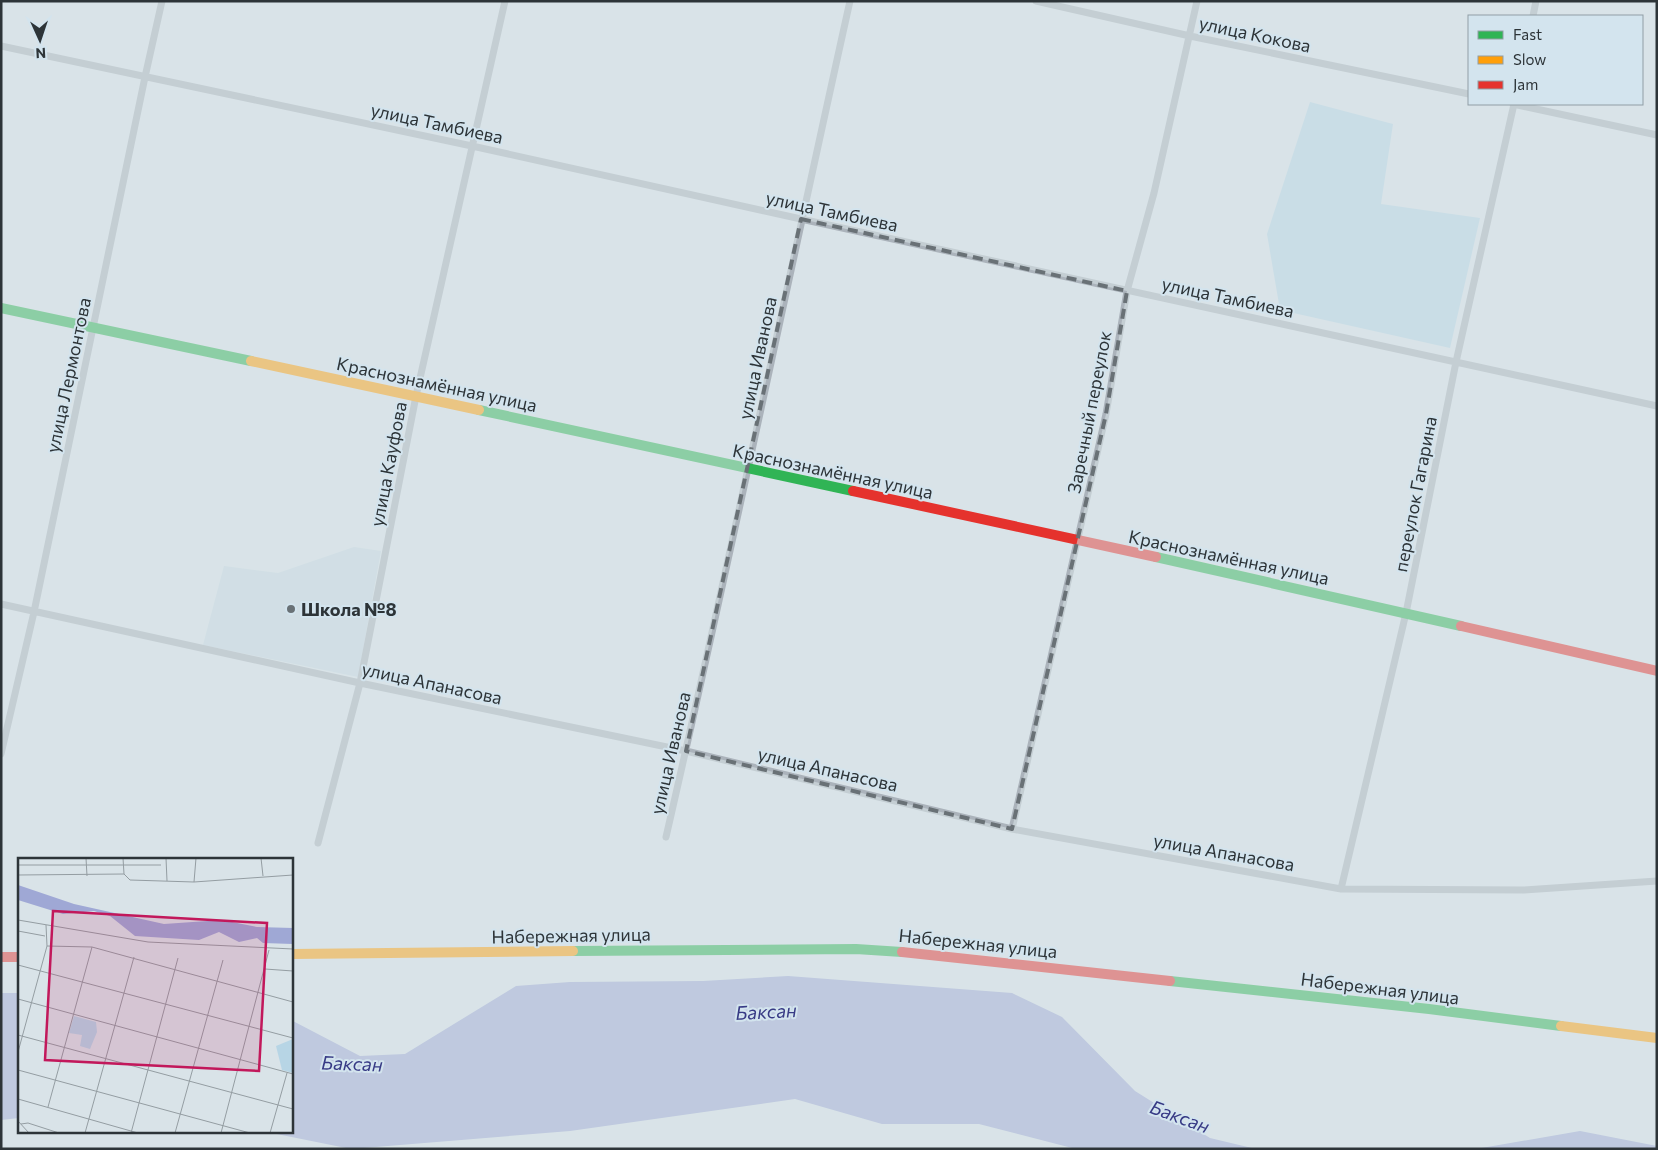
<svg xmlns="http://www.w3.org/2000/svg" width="1658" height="1150" font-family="Commissioner,sans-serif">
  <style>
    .built { fill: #c7d8e2 }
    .green { fill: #b7d5e5 }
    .water { fill: #9fa8d5 }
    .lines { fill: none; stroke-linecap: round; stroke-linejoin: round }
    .street { stroke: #abb3bb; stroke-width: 7 }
    .fast { stroke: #30b455; stroke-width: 10 }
    .slow { stroke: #ff9f0a; stroke-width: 10 }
    .jam { stroke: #e5322d; stroke-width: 10 }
    .marked { fill: none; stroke: #697176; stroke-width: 4; stroke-dasharray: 10 6; stroke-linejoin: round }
    .poi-dot { fill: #697176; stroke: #d3e4ee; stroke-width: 2 }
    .labels { text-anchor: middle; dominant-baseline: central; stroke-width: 4; stroke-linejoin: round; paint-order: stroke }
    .street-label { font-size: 18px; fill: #2d3438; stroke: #d3e4ee }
    .poi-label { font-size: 18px; font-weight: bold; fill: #2d3438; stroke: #d3e4ee; text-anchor: start }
    .water-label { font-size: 19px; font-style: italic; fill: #373a85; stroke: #d3e4ee }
    .inset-road { fill: none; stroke: #949da2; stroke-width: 1 }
    .view { fill: #c2185b; fill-opacity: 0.15; stroke: #c2185b; stroke-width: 2.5 }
    .inset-edge { fill: none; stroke: #2d3438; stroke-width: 2.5 }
  </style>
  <rect width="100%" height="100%" fill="#d9e3e8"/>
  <path class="built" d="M354 547 381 551 358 677 203 645 224 566 278 573Z"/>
  <path class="green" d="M1310 102 1393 124 1381 204 1480 218 1450 348 1280 310 1267 234Z"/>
  <path class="water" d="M788 976 1012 993 1062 1017 1135 1091 1210 1138 1256 1149H1076L979 1124H882L795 1099 570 1131 351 1149 262 1131H291V1020L360 1056 405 1054 516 986 570 982 703 981Z
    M1 993H19V1118L1 1120Z
    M1580 1131 1657 1146V1149H1476Z"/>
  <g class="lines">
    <path class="street" d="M1036 1 1190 36 1469 94
      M1533 16 1536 1
      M1 46 472 146 801 219 1657 406
      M1513 104 1657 135
      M1 604 360 683 686 751 1012 829 1341 889 1524 890 1657 881
      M1 754 34 612 145 77 162 1
      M1012 829 1106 414 1127 291 1154 193 1197 1
      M666 837C730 559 788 280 850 1
      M318 843 360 683 416 396 505 1
      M1341 889 1406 613 1456 362 1514 104"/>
    <path class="fast" d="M1 308 251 361
      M479 410 853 491
      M1156 557 1461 626
      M573 951 856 949 902 952
      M1170 981 1429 1009 1561 1026"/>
    <path class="slow" d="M251 361 479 410
      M291 954 573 951
      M1561 1026 1657 1038"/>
    <path class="jam" d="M853 491 1156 557
      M1461 626 1657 671
      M902 952 1170 981
      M1 957H19"/>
  </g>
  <path d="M0 0H1658V1150H0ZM801 219 1127 291 1106 414 1012 829 686 751Z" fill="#d9e3e8" fill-opacity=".55" fill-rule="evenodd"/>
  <path class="marked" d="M801 219 1127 291 1106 414 1012 829 686 751Z"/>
  <circle class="poi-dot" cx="291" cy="609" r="5"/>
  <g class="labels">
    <g class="street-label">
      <text transform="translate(1255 34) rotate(12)">улица Кокова</text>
      <text transform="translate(437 123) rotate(12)">улица Тамбиева</text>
      <text transform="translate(832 211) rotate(12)">улица Тамбиева</text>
      <text transform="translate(1228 297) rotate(12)">улица Тамбиева</text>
      <text transform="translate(757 358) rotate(-78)">улица Иванова</text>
      <text transform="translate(68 375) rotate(-78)">улица Лермонтова</text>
      <text transform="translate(437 384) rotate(12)">Краснознамённая улица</text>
      <text transform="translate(1089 412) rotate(-79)">Заречный переулок</text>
      <text transform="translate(388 464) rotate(-79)">улица Кауфова</text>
      <text transform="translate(833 471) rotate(12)">Краснознамённая улица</text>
      <text transform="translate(1415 494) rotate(-79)">переулок Гагарина</text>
      <text transform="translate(1229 557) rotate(12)">Краснознамённая улица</text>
      <text transform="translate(432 683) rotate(12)">улица Апанасова</text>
      <text transform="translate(670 753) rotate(-77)">улица Иванова</text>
      <text transform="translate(828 769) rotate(13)">улица Апанасова</text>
      <text transform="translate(1224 852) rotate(10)">улица Апанасова</text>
      <text transform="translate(571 935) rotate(-1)">Набережная улица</text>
      <text transform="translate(978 943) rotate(6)">Набережная улица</text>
      <text transform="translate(1380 988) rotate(7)">Набережная улица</text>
    </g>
    <g class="poi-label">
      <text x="301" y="609">Школа №8</text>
    </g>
    <g class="water-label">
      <text transform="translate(766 1011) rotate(-3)">Баксан</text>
      <text transform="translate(352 1063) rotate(2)">Баксан</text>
      <text transform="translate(1180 1116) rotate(20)">Баксан</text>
    </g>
  </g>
  <g transform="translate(18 858)">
    <rect width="275" height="275" fill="#d9e3e8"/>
    <path d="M56 158 78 164 79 174 72 191 62 188 64 177 51 175ZM275 181V215L264 212 258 188Z" fill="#b7d5e5"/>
    <path d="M0 27 56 46 146 66 204 62 239 69 275 70V86L245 85 239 80 221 84 201 74 181 82 117 78 92 58 76 53 45 56 0 42Z" fill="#9fa8d5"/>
    <path class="inset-road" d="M68 0 69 18M105 0 106 16M148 0 149 23M243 0 245 18M0 7H143M106 16 112 22 176 24 275 17M0 17 106 16M176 24 178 0M0 62 130 84 275 91M0 73 27 78M29 88 74 89 275 144M0 107 275 180M247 111 275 113M0 141 275 216M0 177 275 251M0 194 29 88 28 67M0 212 232 275M0 241 120 275M30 249 74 89M0 263 11 275M3 266 10 265 41 275M67 275 116 99M113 275 160 100M157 275 205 102M203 275 251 92M252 275 269 215"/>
    <path class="view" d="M35 53 249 65 241 213 27 202Z"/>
    <rect width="275" height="275" class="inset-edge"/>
  </g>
  <rect width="1658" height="1150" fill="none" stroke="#2d3438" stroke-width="5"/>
  <rect x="1468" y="15" width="175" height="90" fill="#d3e4ee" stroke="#919ea5"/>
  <rect x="1478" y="31" width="25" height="8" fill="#30b455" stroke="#919ea5"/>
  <text x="1513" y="40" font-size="15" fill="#2d3438">Fast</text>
  <rect x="1478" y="56" width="25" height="8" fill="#ff9f0a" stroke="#919ea5"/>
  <text x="1513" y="65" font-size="15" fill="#2d3438">Slow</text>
  <rect x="1478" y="81" width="25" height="8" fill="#e5322d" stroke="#919ea5"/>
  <text x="1513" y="90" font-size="15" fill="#2d3438">Jam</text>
  <g transform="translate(40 40) rotate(177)" stroke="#d3e4ee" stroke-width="4" paint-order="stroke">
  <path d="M0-4L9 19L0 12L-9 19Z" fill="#2d3438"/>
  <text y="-8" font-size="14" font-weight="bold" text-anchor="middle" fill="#2d3438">N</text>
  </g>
</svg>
